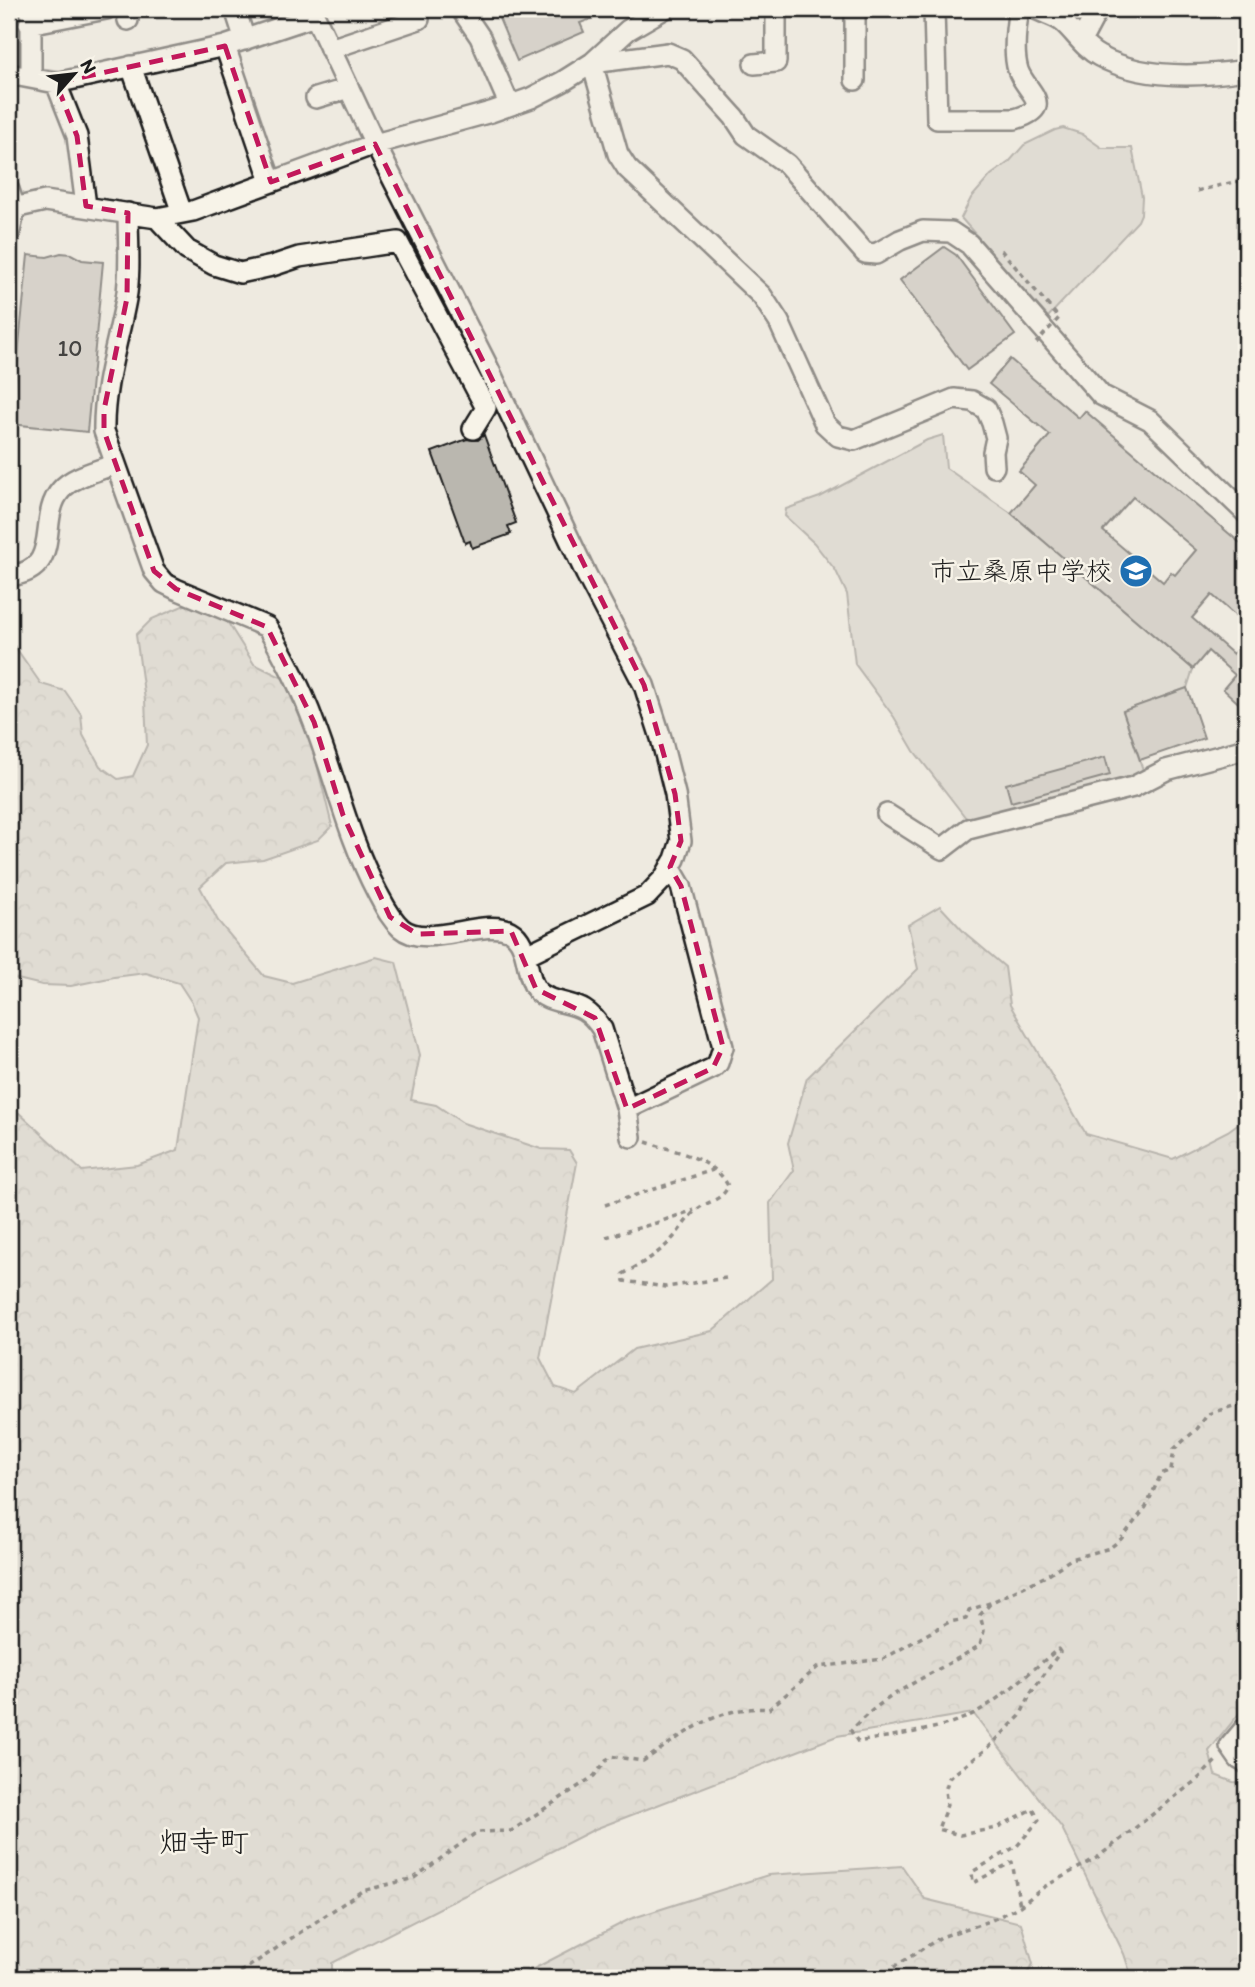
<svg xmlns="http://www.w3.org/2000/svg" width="1255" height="1987" font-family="Itim,'Klee One',sans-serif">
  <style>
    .forest { fill: url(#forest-crowns); stroke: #767470; stroke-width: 2 }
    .park { fill: #cfccc3; stroke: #767470; stroke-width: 2 }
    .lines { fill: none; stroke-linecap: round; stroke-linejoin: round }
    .stream { stroke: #6f6d69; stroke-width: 5 }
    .building { fill: #bab7af; stroke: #1c1c1c; stroke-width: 2; fill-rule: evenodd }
    .street-casing { stroke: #1c1c1c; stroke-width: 24 }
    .path { stroke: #1c1c1c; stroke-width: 3.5; stroke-dasharray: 5 5; stroke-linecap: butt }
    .street { stroke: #f7f3e8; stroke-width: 19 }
    .path-bridge { stroke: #1c1c1c; stroke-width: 3.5; stroke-dasharray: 5 5; stroke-linecap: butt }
    .marked { fill: none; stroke: #c2185b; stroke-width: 5; stroke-dasharray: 14 9; stroke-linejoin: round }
    .labels { text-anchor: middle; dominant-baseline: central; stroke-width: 5; stroke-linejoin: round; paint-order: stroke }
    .number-label { font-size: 23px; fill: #444341 }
    .poi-label { font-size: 26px; fill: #1c1c1c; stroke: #f7f3e8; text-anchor: end }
    .quarter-label { font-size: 30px; fill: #1c1c1c; stroke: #f7f3e8 }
  </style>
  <defs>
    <pattern id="forest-crowns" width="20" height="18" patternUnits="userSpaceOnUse" patternTransform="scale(1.75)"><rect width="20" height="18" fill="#cfccc3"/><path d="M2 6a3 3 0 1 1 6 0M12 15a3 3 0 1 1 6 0" fill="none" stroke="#b1afa7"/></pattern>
  </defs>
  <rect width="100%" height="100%" fill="#eeeae0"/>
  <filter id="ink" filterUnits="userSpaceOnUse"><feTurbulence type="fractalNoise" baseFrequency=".0143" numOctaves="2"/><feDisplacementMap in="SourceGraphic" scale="14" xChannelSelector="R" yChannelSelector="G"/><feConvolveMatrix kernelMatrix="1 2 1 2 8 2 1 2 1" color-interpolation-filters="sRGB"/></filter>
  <g filter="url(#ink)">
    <path class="forest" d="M187 604 225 618 254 664 283 678 313 748 332 826 318 840 263 859 226 863 200 887 218 921 264 976 292 983 376 957 396 962 420 1055 411 1100 436 1105 463 1123 541 1149 569 1150 577 1163 540 1358 555 1387 576 1394 634 1349 712 1331 772 1279 770 1203 794 1170 788 1143 807 1078 918 969 908 925 940 906 965 933 1005 967 1010 1005 1086 1134 1173 1159 1228 1131 1246 1118V1705L1209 1751 1215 1775 1233 1782 1246 1783V1978H1132L1124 1954 1062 1828 973 1713 837 1736 595 1829 332 1963V1978H9V1110L19 1113 82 1171 137 1165 178 1150 198 1017 192 1003 179 983 146 973 114 977 71 986 42 985 9 977V638L41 684 65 691 81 714 83 735 100 766 118 779 133 776 147 745 145 700 136 635 152 619Z
      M902 1866 925 1899 1021 1923 1033 1964 1025 1978H516L630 1919 768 1875Z"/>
    <path class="park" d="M1063 128 1082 134 1102 148H1132L1142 197 1141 214 1138 221 1048 317 961 218 971 198 991 175 1009 162 1024 145 1055 130Z
      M943 435 946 468 1011 513 1193 669 1187 688 1123 711 1144 773 1127 782 1006 812 966 818 914 751 894 717 855 664 847 594 836 571 814 543 785 516 786 509 820 497 927 440Z"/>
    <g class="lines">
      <path class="stream" d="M42 70 64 73"/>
    </g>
    <path class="building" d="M495 9H615V10L580 23 584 32 517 61Z
      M944 247 956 255 1015 335 967 370 900 280Z
      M61 253 71 254 82 260 103 262 87 432 11 424 28 255 47 257Z
      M1010 359 1079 418 1085 411 1246 548V625L1212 595 1192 618 1233 654 1246 638V710L1223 689 1235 675 1208 651 1193 669 1011 513 1035 485 1019 471 1050 435 989 384ZM1133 497 1196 550 1175 575 1171 572 1163 582 1103 531Z
      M484 435 516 523 508 526 511 534 472 548 470 541 465 543 432 452 467 439 478 440Z
      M1187 688 1204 738 1140 760 1123 711Z
      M1105 757 1110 775 1011 802 1006 784Z"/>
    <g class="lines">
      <defs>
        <path id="street" d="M31 9V77
          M126 9 128 20
          M235 9 245 40
          M461 9 480 37 509 104
          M934 9 937 119H1015C1057 107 1025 91 1018 70 1013 53 1016 26 1019 9
          M1036 9C1045 14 1056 16 1064 23 1076 34 1084 48 1099 56 1142 80 1200 77 1246 70
          M29 24 106 9
          M1081 41 1098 9
          M225 46 271 182
          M330 49 419 19
          M754 64 776 62V9
          M131 66 182 213
          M9 74 56 83 77 136 86 206
          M855 80V9
          M56 83 225 46 315 16 375 144 486 363 586 574 644 685 661 738 675 794 681 841 675 859 664 878 647 896 526 955
          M316 98 349 88
          M9 190 15 208 9 236
          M9 209 45 201 157 218 193 211 375 144 491 112 531 98 562 82 592 63 628 30 664 9
          M128 213C128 241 131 272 126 299 118 343 103 386 104 431L154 571 164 583 176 589 267 627C285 657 302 690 314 723 336 780 348 837 377 892 384 905 390 918 401 928 426 950 484 917 510 931 530 942 524 972 536 989 546 1003 570 1001 584 1010 592 1015 597 1021 602 1029L627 1109 631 1137
          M157 218 187 250 214 265 240 273 272 266 299 257 398 242 486 408 473 429
          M994 467 993 452 996 438 992 423 986 409 972 401 954 399 854 440 838 436 825 424 779 322 762 296 627 168 618 154 592 63 668 53 682 59 734 117 746 135 787 164 865 253 876 254 900 240 923 231 951 232 969 244 1101 395 1150 420 1246 513
          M9 576C65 570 36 518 61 490 73 476 98 471 115 464
          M887 814 942 849 968 829 1133 787 1166 770 1246 749
          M627 1109 713 1068 718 1063 723 1047 681 886 670 867
          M1246 1727 1230 1746 1239 1759 1246 1763"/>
      </defs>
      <use href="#street" class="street-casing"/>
      <path class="path" d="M1197 191 1246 179
        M646 1142C673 1151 715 1158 728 1186 722 1202 705 1201 694 1212 686 1220 680 1230 673 1238 659 1254 641 1264 623 1274L624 1281 666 1287 726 1278
        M605 1205 713 1170
        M606 1237 656 1223 694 1210
        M990 1604 980 1615 984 1631 980 1645C937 1673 884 1692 851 1731L858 1742C897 1734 945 1731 980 1710 1008 1693 1032 1670 1058 1649L1060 1652 1031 1693 1020 1716 988 1748 949 1778 945 1791 947 1805 938 1829 960 1835 996 1828 1033 1809 1039 1820 1017 1846 972 1872 973 1883 1012 1862 1020 1906
        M232 1978 362 1891 414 1878 477 1832 511 1831 594 1776 610 1756 643 1761C683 1735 719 1704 769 1709L818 1667 883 1659 949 1622 966 1619 969 1610 990 1603 1044 1577 1071 1559 1110 1548 1121 1539 1146 1507 1161 1474 1171 1470 1174 1449 1197 1429 1208 1414 1246 1402
        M877 1978 941 1937 992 1920 1020 1906 1044 1887 1098 1857 1199 1778 1217 1760"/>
      <use href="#street" class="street"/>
      <path class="path-bridge" d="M1001 250 1059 318 1036 343"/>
    </g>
  </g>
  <path d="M0 0H1255V1987H0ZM225 46 271 182 375 144 644 685 675 794 681 841 670 867 681 886 723 1047 713 1068 627 1109 595 1018 536 989 511 931 417 934 390 917 343 815 314 722 267 627 176 589 154 571 104 431V410L127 298 128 213 86 206 77 136 56 83Z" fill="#eeeae0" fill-opacity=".55" fill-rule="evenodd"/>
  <path class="marked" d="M225 46 271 182 375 144 644 685 675 794 681 841 670 867 681 886 723 1047 713 1068 627 1109 595 1018 536 989 511 931 417 934 390 917 343 815 314 722 267 627 176 589 154 571 104 431V410L127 298 128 213 86 206 77 136 56 83Z"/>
  <defs>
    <symbol id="school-disc" viewBox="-11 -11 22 22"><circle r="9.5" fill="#1f6fb2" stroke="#f7f3e8"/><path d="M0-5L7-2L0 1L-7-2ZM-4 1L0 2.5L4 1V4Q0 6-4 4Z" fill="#fff"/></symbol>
  </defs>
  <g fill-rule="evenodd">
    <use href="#school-disc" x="1117" y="552" width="38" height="38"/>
  </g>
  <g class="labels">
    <g class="number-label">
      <text x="70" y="348">10</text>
    </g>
    <g class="poi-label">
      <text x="1112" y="571">市立桑原中学校</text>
    </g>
    <g class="quarter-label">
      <text x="204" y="1841">畑寺町</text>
    </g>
  </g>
  <rect width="1255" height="1987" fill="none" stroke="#f7f3e8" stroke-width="35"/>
  <rect x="18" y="18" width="1220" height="1952" fill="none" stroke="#1c1c1c" stroke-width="2.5" filter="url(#ink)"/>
  <g transform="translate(74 74) rotate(62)" stroke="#f7f3e8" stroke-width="5" paint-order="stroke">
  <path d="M0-5L12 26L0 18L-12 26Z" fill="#1c1c1c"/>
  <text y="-10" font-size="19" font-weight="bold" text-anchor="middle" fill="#1c1c1c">N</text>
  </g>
</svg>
